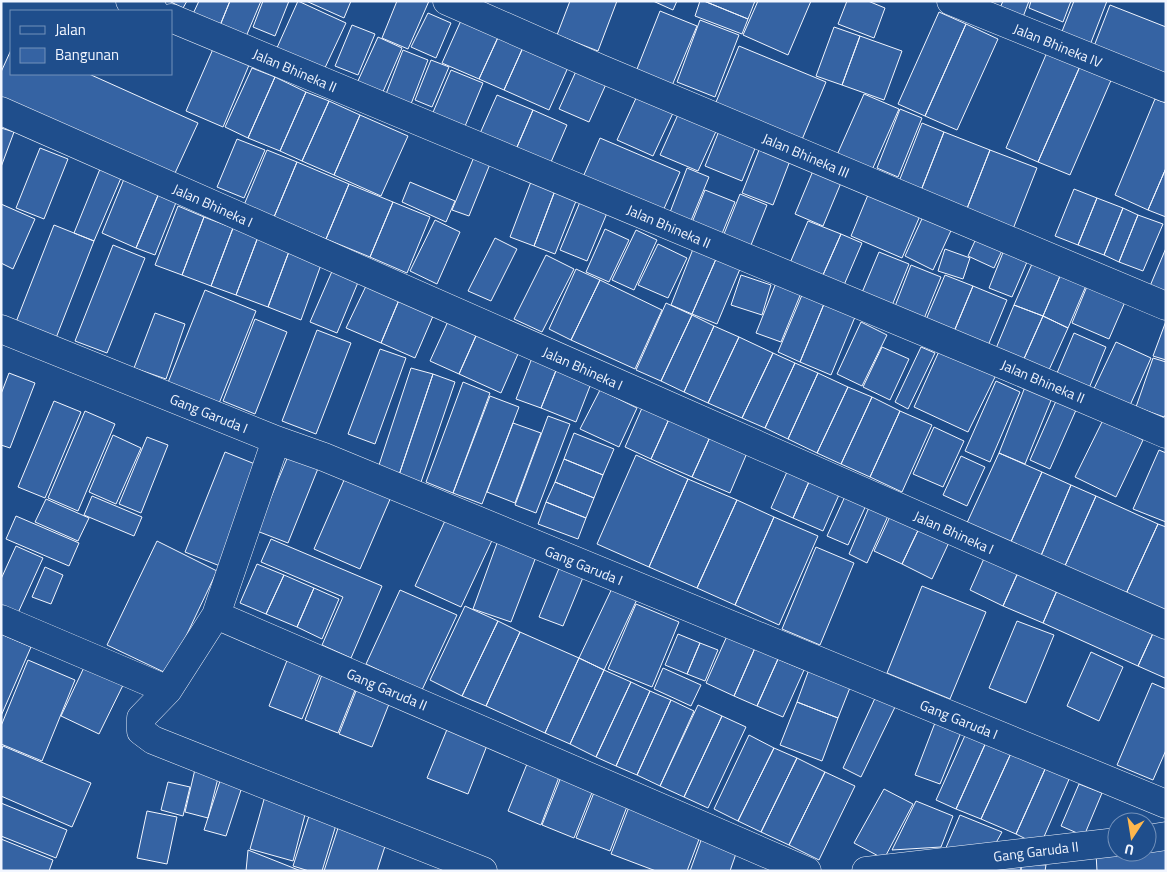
<svg xmlns="http://www.w3.org/2000/svg" width="1167" height="872" font-family="'Titillium Web',sans-serif">
  <style>
    .building { fill: #3563a3; stroke: #f2f6ff }
    .lines { fill: none; stroke-linecap: round; stroke-linejoin: round }
    .minor-casing { stroke: #f2f6ff; stroke-width: 29 }
    .minor { stroke: #1f4e8c; stroke-width: 28 }
    .labels { text-anchor: middle; dominant-baseline: central; stroke-width: 4; stroke-linejoin: round; paint-order: stroke }
    .street-label { font-size: 14px; fill: #f2f6ff; stroke: #1f4e8c }
  </style>
  <rect width="100%" height="100%" fill="#1f4e8c"/>
  <path class="building" d="M169 1H187L183 8Z
    M199 1H230L219 28 192 16Z
    M230 1H261L245 39 219 28Z
    M263 1H289L275 36 253 27Z
    M298 1 346 23 323 72 276 50Z
    M306 1H351L344 18Z
    M397 1H429L408 49 382 38Z
    M570 1H617L598 51 557 35Z
    M653 1H677L673 10Z
    M700 1H704L748 19 742 34 695 16Z
    M704 1H755L748 19Z
    M758 1H811L788 55 743 35Z
    M847 1H868L885 8 874 38 838 24Z
    M1003 1H1029L1023 17 1000 8Z
    M1031 1H1071L1063 22 1029 8Z
    M1074 1H1107L1090 45 1061 34Z
    M1110 5 1166 27V83L1091 54Z
    M660 11 697 26 671 88 635 74Z
    M939 12 966 24 925 116 898 104Z
    M428 13 451 23 436 58 411 47Z
    M463 16 500 33 479 79 442 63Z
    M700 20 739 35 715 97 677 82Z
    M966 24 998 39 957 130 925 116Z
    M352 25 375 34 358 75 335 66Z
    M834 27 860 36 842 85 816 76Z
    M500 33 525 43 504 90 479 79Z
    M860 36 902 51 884 100 842 85Z
    M378 37 402 48 382 94 357 83Z
    M525 43 570 63 549 110 504 90Z
    M739 46 826 82 801 142 714 107Z
    M213 49 249 65 223 127 186 111Z
    M11 50V74H89L198 123 170 184 1 107V72Z
    M403 50 428 60 411 104 386 94Z
    M1048 50 1081 64 1038 162 1006 148Z
    M431 60 449 67 432 107 415 100Z
    M1081 64 1112 78 1070 175 1038 162Z
    M252 68 275 77 248 138 225 127Z
    M577 69 607 82 589 122 559 109Z
    M451 70 483 83 463 131 431 117Z
    M275 77 306 92 280 151 248 138Z
    M306 92 329 101 302 161 280 151Z
    M864 94 899 109 872 170 837 155Z
    M497 95 533 110 514 154 478 138Z
    M637 96 673 113 653 156 617 140Z
    M1155 99 1166 103V168L1148 210 1115 195Z
    M329 101 360 115 334 175 302 161Z
    M900 109 922 118 898 177 877 168Z
    M533 110 567 125 548 169 514 154Z
    M680 110 718 127 698 171 660 155Z
    M360 115 408 136 381 196 334 175Z
    M922 123 944 132 920 193 898 184Z
    M721 126 758 141 742 181 705 166Z
    M1 128 14 132 1 167Z
    M944 132 990 150 966 211 920 193Z
    M600 138 680 172 660 218 580 184Z
    M237 139 265 150 244 198 217 187Z
    M763 140 793 153 773 205 742 193Z
    M40 148 68 159 44 219 16 208Z
    M267 150 297 162 274 217 244 205Z
    M990 150 1037 168 1013 229 966 211Z
    M474 157 490 164 469 216 452 210Z
    M297 162 349 184 326 239 274 217Z
    M815 166 843 178 823 226 795 214Z
    M687 168 709 177 690 223 669 215Z
    M1166 168V217L1148 210Z
    M100 169 121 178 94 241 74 233Z
    M124 179 159 193 136 248 102 233Z
    M532 179 556 188 534 246 510 237Z
    M410 182 455 201 446 222 402 202Z
    M349 184 393 202 370 257 326 239Z
    M556 188 578 196 555 254 534 246Z
    M1074 189 1097 198 1078 245 1055 236Z
    M705 190 735 202 719 241 689 230Z
    M870 190 922 211 902 258 851 236Z
    M159 193 177 200 155 255 136 248Z
    M740 194 767 205 749 250 722 239Z
    M1097 198 1123 208 1104 255 1078 245Z
    M393 202 430 217 407 273 370 257Z
    M580 202 607 213 587 261 560 250Z
    M1 204 35 219 13 269 1 263Z
    M178 206 204 217 182 275 155 265Z
    M1123 208 1138 215 1119 262 1104 255Z
    M926 210 954 224 933 270 905 256Z
    M1138 215 1163 224 1143 271 1119 262Z
    M204 217 233 228 211 286 182 275Z
    M435 220 460 232 437 284 410 271Z
    M808 221 841 234 819 284 787 270Z
    M54 225 94 241 56 338 16 322Z
    M233 228 258 237 236 295 211 286Z
    M605 229 629 240 609 282 586 272Z
    M636 230 657 240 634 290 612 280Z
    M980 230 1006 242 994 268 968 256Z
    M841 234 862 243 841 292 819 284Z
    M258 237 290 249 268 307 236 295Z
    M495 238 517 249 491 301 468 291Z
    M658 244 687 258 668 298 638 285Z
    M113 245 145 258 107 353 75 341Z
    M1006 245 1030 255 1012 297 989 288Z
    M1166 248V292L1150 286Z
    M290 249 322 262 301 320 268 307Z
    M693 249 716 259 692 314 671 305Z
    M945 249 970 258 963 279 938 271Z
    M879 252 909 264 891 308 861 295Z
    M546 255 574 269 542 332 514 319Z
    M1035 257 1063 269 1043 316 1014 305Z
    M716 259 740 269 717 324 692 314Z
    M911 265 941 277 921 326 892 314Z
    M333 269 359 280 337 333 310 322Z
    M576 269 600 280 571 340 549 329Z
    M1063 269 1088 281 1068 328 1043 316Z
    M741 275 771 285 762 315 731 305Z
    M945 275 973 286 953 334 925 322Z
    M1090 279 1128 295 1109 339 1072 323Z
    M600 280 662 310 635 369 571 340Z
    M776 283 801 293 781 342 756 333Z
    M366 286 399 300 381 343 346 328Z
    M973 286 1007 300 987 348 953 334Z
    M205 290 256 311 218 406 167 385Z
    M802 295 824 304 800 362 778 352Z
    M399 300 433 316 415 358 381 343Z
    M666 303 692 315 661 381 636 370Z
    M824 304 855 317 831 375 800 362Z
    M1014 305 1043 316 1019 370 992 358Z
    M155 313 185 324 166 379 134 368Z
    M692 315 714 326 684 392 661 381Z
    M1043 316 1068 328 1044 381 1019 370Z
    M450 317 479 329 459 374 430 361Z
    M255 319 287 332 255 414 223 401Z
    M1166 321V360L1153 356Z
    M861 322 887 335 862 386 837 374Z
    M714 326 739 337 708 403 684 392Z
    M479 329 521 347 501 393 459 374Z
    M317 330 351 343 316 434 282 421Z
    M1074 333 1106 347 1087 393 1054 380Z
    M739 337 773 353 742 418 708 403Z
    M1116 342 1151 358 1127 412 1091 395Z
    M882 347 909 359 890 400 863 387Z
    M921 347 935 353 908 409 895 402Z
    M380 349 406 358 375 444 348 434Z
    M940 349 996 375 968 432 914 407Z
    M773 353 795 363 765 428 742 418Z
    M532 358 557 368 541 408 516 399Z
    M1153 358 1166 362V414L1164 417 1136 407Z
    M795 363 818 373 788 439 765 428Z
    M411 368 433 374 398 478 377 471Z
    M557 368 592 381 576 422 541 408Z
    M9 373 35 383 10 448 1 445V394Z
    M818 373 848 387 817 453 788 439Z
    M433 374 455 382 420 485 398 478Z
    M996 381 1020 392 990 462 965 451Z
    M463 382 490 393 453 493 426 482Z
    M848 387 872 397 841 464 817 453Z
    M1025 387 1052 398 1025 464 999 453Z
    M600 390 637 408 619 447 580 429Z
    M490 396 519 407 482 504 453 493Z
    M872 397 900 411 870 477 841 464Z
    M54 401 81 412 45 498 18 487Z
    M1056 401 1076 410 1050 469 1030 460Z
    M642 408 669 419 651 459 625 447Z
    M85 411 115 424 78 511 48 498Z
    M900 411 932 425 902 492 870 477Z
    M548 416 570 424 536 513 515 505Z
    M669 419 710 437 692 477 651 459Z
    M1103 420 1143 440 1116 497 1075 477Z
    M513 423 541 433 515 503 487 492Z
    M934 427 964 441 943 487 913 474Z
    M574 433 614 449 603 475 564 459Z
    M113 435 141 448 116 504 89 492Z
    M147 437 168 445 141 513 119 504Z
    M710 437 747 453 730 493 692 477Z
    M291 449 321 461 288 543 257 531Z
    M1159 450 1166 453V522L1133 509Z
    M225 452 260 466 220 566 185 552Z
    M999 453 1042 472 1010 544 966 525Z
    M636 455 688 479 649 567 597 544Z
    M961 456 985 467 967 506 943 495Z
    M564 459 603 475 594 498 555 482Z
    M790 465 812 475 793 518 771 508Z
    M348 471 394 490 360 569 314 549Z
    M1042 472 1071 485 1040 558 1010 544Z
    M812 475 842 488 823 531 793 518Z
    M688 479 737 500 697 588 649 567Z
    M555 482 594 498 586 518 546 502Z
    M1071 485 1096 496 1064 568 1040 558Z
    M847 492 868 501 848 545 827 536Z
    M92 496 142 517 134 536 84 515Z
    M1096 496 1158 524 1125 596 1064 568Z
    M873 498 892 507 867 563 849 554Z
    M46 499 89 518 78 541 35 522Z
    M737 500 774 517 735 605 697 588Z
    M546 502 586 518 578 539 538 524Z
    M894 508 922 522 902 564 874 551Z
    M449 512 495 534 461 607 415 586Z
    M16 516 79 543 69 566 6 539Z
    M774 517 818 536 779 625 735 605Z
    M922 522 952 536 932 579 902 564Z
    M1158 524 1166 527V613L1125 596Z
    M500 535 539 549 511 622 473 609Z
    M271 539 382 586 351 658 322 645 343 597 261 562Z
    M157 541 217 571 168 674 107 645Z
    M16 546 43 558 18 613 1 606V579Z
    M816 547 854 563 820 645 782 629Z
    M986 554 1020 568 1003 606 970 590Z
    M562 561 586 570 563 626 539 617Z
    M257 564 284 575 266 614 240 603Z
    M45 567 63 575 51 604 32 597Z
    M1020 568 1059 586 1043 623 1003 606Z
    M284 575 314 588 297 627 266 614Z
    M615 582 640 593 604 670 579 658Z
    M922 586 986 612 950 699 887 673Z
    M1059 586 1155 629 1138 666 1043 623Z
    M314 588 339 599 322 639 297 627Z
    M400 590 457 615 422 690 366 664Z
    M636 604 679 622 652 687 608 669Z
    M465 606 498 621 462 696 430 680Z
    M498 621 520 632 486 706 462 696Z
    M1017 621 1054 635 1026 703 989 688Z
    M1155 629 1166 634V676L1165 678 1138 666Z
    M520 632 579 658 545 733 486 706Z
    M1 634 31 647 1 716Z
    M678 634 700 643 687 674 665 665Z
    M727 636 755 648 734 696 706 683Z
    M700 643 718 650 705 681 687 674Z
    M755 648 778 659 757 706 734 696Z
    M1091 652 1123 667 1099 721 1067 706Z
    M288 658 321 672 302 719 269 706Z
    M579 658 604 670 570 744 545 733Z
    M88 659 127 677 99 734 61 716Z
    M778 659 804 670 783 717 757 706Z
    M28 660 75 680 42 761 1 744V726Z
    M811 664 853 680 838 718 797 702Z
    M663 668 701 685 691 706 654 689Z
    M604 670 631 682 596 757 570 744Z
    M323 672 357 685 338 733 305 720Z
    M631 682 650 691 616 766 596 757Z
    M1152 683 1166 689V750L1153 780 1117 765Z
    M358 686 391 699 372 747 339 734Z
    M650 691 671 700 637 775 616 766Z
    M876 696 896 705 861 777 843 768Z
    M671 700 694 711 660 786 637 775Z
    M797 702 838 718 822 761 780 745Z
    M698 705 722 716 684 797 660 786Z
    M938 715 964 725 940 784 915 775Z
    M722 716 746 727 708 808 684 797Z
    M448 727 488 743 468 794 427 778Z
    M967 731 987 740 956 809 936 800Z
    M749 735 774 748 738 821 714 809Z
    M987 740 1012 751 981 819 956 809Z
    M3 746 91 783 72 827 1 796V751Z
    M774 748 797 758 761 832 738 821Z
    M1012 751 1046 767 1016 834 981 819Z
    M797 758 825 772 789 845 761 832Z
    M527 764 559 777 541 825 508 811Z
    M196 765 220 770 208 818 185 812Z
    M1046 767 1070 777 1040 846 1016 834Z
    M825 772 855 786 819 860 789 845Z
    M561 777 593 790 574 838 542 825Z
    M220 781 242 787 226 836 204 830Z
    M168 782 190 787 183 816 161 810Z
    M1079 784 1102 793 1084 836 1061 826Z
    M884 789 913 804 884 859 854 843Z
    M595 790 628 804 610 851 576 838Z
    M265 796 307 807 293 861 250 849Z
    M916 801 953 816 941 847 892 850Z
    M1 803 67 830 56 858 1 836Z
    M629 807 701 834 687 871H656L611 854Z
    M147 811 177 817 167 864 137 858Z
    M960 815 1002 832 992 850H945Z
    M309 816 336 825 322 871H309L293 866Z
    M339 825 387 840 377 871H324Z
    M704 832 739 845 730 871H690Z
    M1 839 53 860 49 871H1Z
    M1166 846V871H1097L1096 853 1147 852Z
    M248 850 301 871H246Z
    M1000 864 1021 865V871H1000Z
    M1021 864 1046 865 1045 871H1021Z"/>
  <g class="lines">
    <defs>
      <path id="minor" d="M130 1 154 11
        M447 1 599 68 1166 306
        M951 1 1166 88
        M171 18 1011 368 1166 434
        M1 111 1166 625
        M1 329 276 440 324 457 1166 804
        M216 615 276 440
        M1 619 168 690 216 615 807 871
        M168 690 141 718V731L153 740 483 871
        M1147 839 1166 836
        M866 871 1117 842"/>
    </defs>
    <use href="#minor" class="minor-casing"/>
    <use href="#minor" class="minor"/>
  </g>
  <g class="labels">
    <g class="street-label">
      <text transform="translate(1058 45) rotate(22)">Jalan Bhineka IV</text>
      <text transform="translate(295 70) rotate(23)">Jalan Bhineka II</text>
      <text transform="translate(806 155) rotate(23)">Jalan Bhineka III</text>
      <text transform="translate(213 205) rotate(24)">Jalan Bhineka I</text>
      <text transform="translate(669 226) rotate(23)">Jalan Bhineka II</text>
      <text transform="translate(583 368) rotate(24)">Jalan Bhineka I</text>
      <text transform="translate(1043 381) rotate(23)">Jalan Bhineka II</text>
      <text transform="translate(209 413) rotate(22)">Gang Garuda I</text>
      <text transform="translate(954 532) rotate(24)">Jalan Bhineka I</text>
      <text transform="translate(584 565) rotate(22)">Gang Garuda I</text>
      <text transform="translate(387 689) rotate(23)">Gang Garuda II</text>
      <text transform="translate(959 719) rotate(22)">Gang Garuda I</text>
      <text transform="translate(1036 851) rotate(-7)">Gang Garuda II</text>
    </g>
  </g>
  <rect width="1167" height="872" fill="none" stroke="#f2f6ff" stroke-width="5"/>
  <rect x="10" y="10" width="162" height="65" fill="#1f4e8c" stroke="#7391ba"/>
  <rect x="20" y="26" width="25" height="8" fill="#1f4e8c" stroke="#7391ba"/>
  <text x="55" y="35" font-size="15" fill="#f2f6ff">Jalan</text>
  <rect x="20" y="48" width="25" height="15" fill="#3563a3" stroke="#7391ba"/>
  <text x="55" y="60" font-size="15" fill="#f2f6ff">Bangunan</text>
  <g transform="translate(1132 837) rotate(192)"><circle r="24" fill="#1f4e8c" stroke="#7391ba"/>
  <path d="M0-4L9 19L0 12L-9 19Z" fill="#ffb74d"/>
  <text y="-8" font-size="14" font-weight="bold" text-anchor="middle" fill="#f2f6ff">U</text>
  </g>
</svg>
